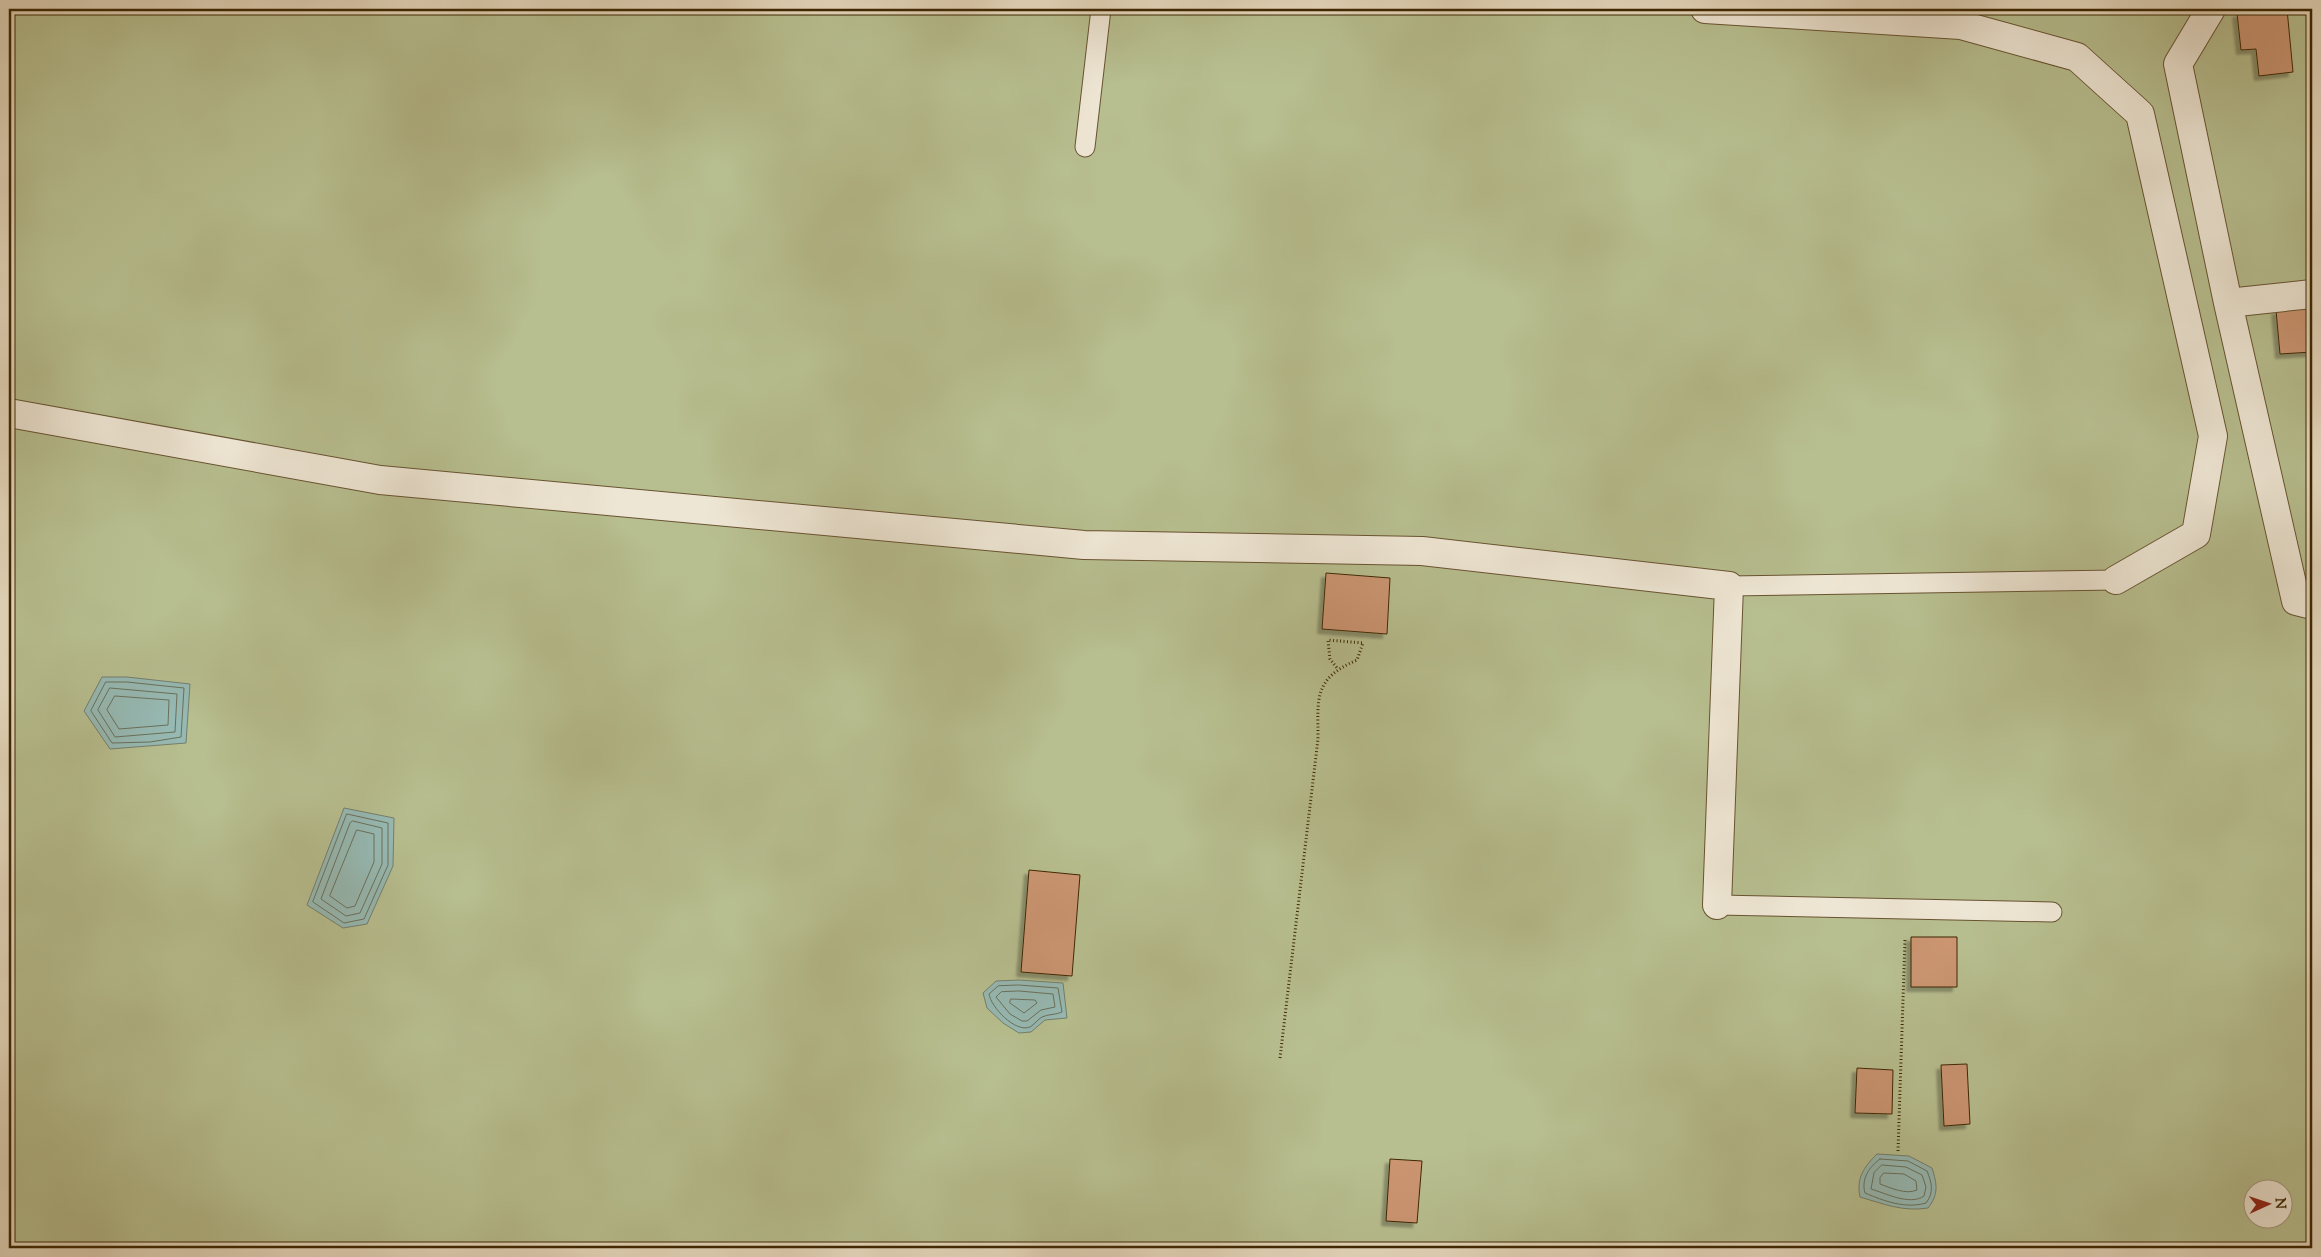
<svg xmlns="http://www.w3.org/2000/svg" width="2321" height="1257" font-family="'Sorts Mill Goudy',serif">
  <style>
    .green { fill: #b7be8f; stroke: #7a7248; fill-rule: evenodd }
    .water { fill: #96b9b3; stroke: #737f6c }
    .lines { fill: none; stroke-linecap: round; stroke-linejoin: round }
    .shore { stroke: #6a705a; stroke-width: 1 }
    .building { fill: #cb9572; stroke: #3e2702; filter: url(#shadow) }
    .service-casing { stroke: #685331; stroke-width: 21 }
    .minor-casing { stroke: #685331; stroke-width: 30 }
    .path { stroke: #3e2702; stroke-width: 3; stroke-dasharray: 1 2.5; stroke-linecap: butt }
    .service { stroke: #eee6d4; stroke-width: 19 }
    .minor { stroke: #eee6d4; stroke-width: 28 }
  </style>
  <defs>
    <filter id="shadow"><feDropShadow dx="-4.5" dy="4.5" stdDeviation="1" flood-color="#0004"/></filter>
  </defs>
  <rect width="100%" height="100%" fill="#e5d8bd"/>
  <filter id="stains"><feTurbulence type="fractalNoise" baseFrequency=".004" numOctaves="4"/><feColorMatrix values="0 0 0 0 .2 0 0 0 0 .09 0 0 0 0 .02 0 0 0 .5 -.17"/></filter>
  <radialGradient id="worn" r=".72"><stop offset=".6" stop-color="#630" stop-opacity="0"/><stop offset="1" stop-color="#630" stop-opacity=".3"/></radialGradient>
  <path class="green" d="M9 9H2312V1248H9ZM2254 1190H2284V1220H2254Z"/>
  <path class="water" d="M102 677H127L190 684 186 743 110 749 84 711Z
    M344 808 394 818 393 866 367 924 343 928 307 905Z
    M1019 980 1063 983 1067 1018 1045 1020 1031 1032 1019 1033 1003 1023 987 1008 983 993 996 981Z
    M1877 1154 1909 1156 1932 1168C1937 1184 1939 1194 1928 1208 1903 1212 1884 1204 1860 1197 1856 1178 1864 1167 1877 1154Z"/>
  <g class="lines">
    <path class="shore" d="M106 682H127L184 688 181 737 150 742 112 743 91 711Z
      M110 688 177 694 175 732 115 737 98 710Z
      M115 696 169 700 168 725 119 729 107 710Z
      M347 814 388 823V865L364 919 344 923 313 902Z
      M353 821 382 828V864L360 913 346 916 321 899 350 823Z
      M357 830 374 834V862L355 906 347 908 330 896Z
      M1019 985 1058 988 1062 1012C1056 1015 1048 1014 1042 1017 1038 1019 1034 1025 1030 1027 1015 1033 991 1007 989 994L998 986Z
      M1019 991 1053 994 1055 1007 1041 1010 1027 1021H1022L1010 1014 996 997 1001 992Z
      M1011 999 1035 1000 1037 1003 1024 1013 1010 1003Z
      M1880 1159 1908 1161 1927 1171C1932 1183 1934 1193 1926 1203 1905 1209 1884 1201 1865 1193 1861 1179 1869 1167 1880 1159Z
      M1882 1165 1906 1167 1922 1175 1926 1187 1924 1196C1910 1206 1885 1193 1871 1189L1874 1173Z
      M1884 1173 1904 1174 1916 1181 1917 1190C1906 1195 1891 1188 1880 1184V1178Z"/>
  </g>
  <path class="building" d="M2287 9 2293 72 2259 76 2256 49 2241 50 2237 13Z
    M2312 307V352L2280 354 2276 310Z
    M1326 573 1390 578 1387 634 1322 629Z
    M1029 870 1080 875 1072 976 1021 972Z
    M1911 937H1957V987H1911Z
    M1967 1064 1970 1124 1944 1126 1941 1065Z
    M1857 1068 1893 1070 1892 1114 1855 1113Z
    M1390 1159 1422 1161 1417 1223 1386 1221Z"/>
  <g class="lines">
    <defs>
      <path id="service" d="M1085 147 1101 9
        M1729 586 2116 580
        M1717 905 2052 912"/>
      <path id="minor" d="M1705 9 1961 25 2077 57 2140 114 2213 436 2196 534 2116 580
        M2211 9 2178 64 2228 303 2296 601 2312 605
        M2228 303 2312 294
        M9 413 380 480 1084 545 1422 551 1729 586 1717 905"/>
    </defs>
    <use href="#service" class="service-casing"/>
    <use href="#minor" class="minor-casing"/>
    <path class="path" d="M1280 1058 1318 739C1318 698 1313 679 1357 660L1363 643 1328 640 1330 659 1337 668
      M1898 1151 1905 939"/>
    <use href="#service" class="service"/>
    <use href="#minor" class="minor"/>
  </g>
  <rect width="2321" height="1257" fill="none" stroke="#e5d8bd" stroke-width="30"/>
  <rect x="10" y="10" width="2301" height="1237" fill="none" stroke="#3e2702" stroke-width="2.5"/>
  <rect x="15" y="15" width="2291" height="1227" fill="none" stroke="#3e2702"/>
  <g transform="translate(2268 1204) rotate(87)"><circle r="24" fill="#eee6d4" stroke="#a89a80"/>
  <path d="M0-4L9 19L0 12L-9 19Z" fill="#8f2418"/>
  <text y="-8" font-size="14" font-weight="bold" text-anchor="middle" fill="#3e2702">N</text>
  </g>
  <rect width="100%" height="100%" filter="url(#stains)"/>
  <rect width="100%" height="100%" fill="url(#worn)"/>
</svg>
